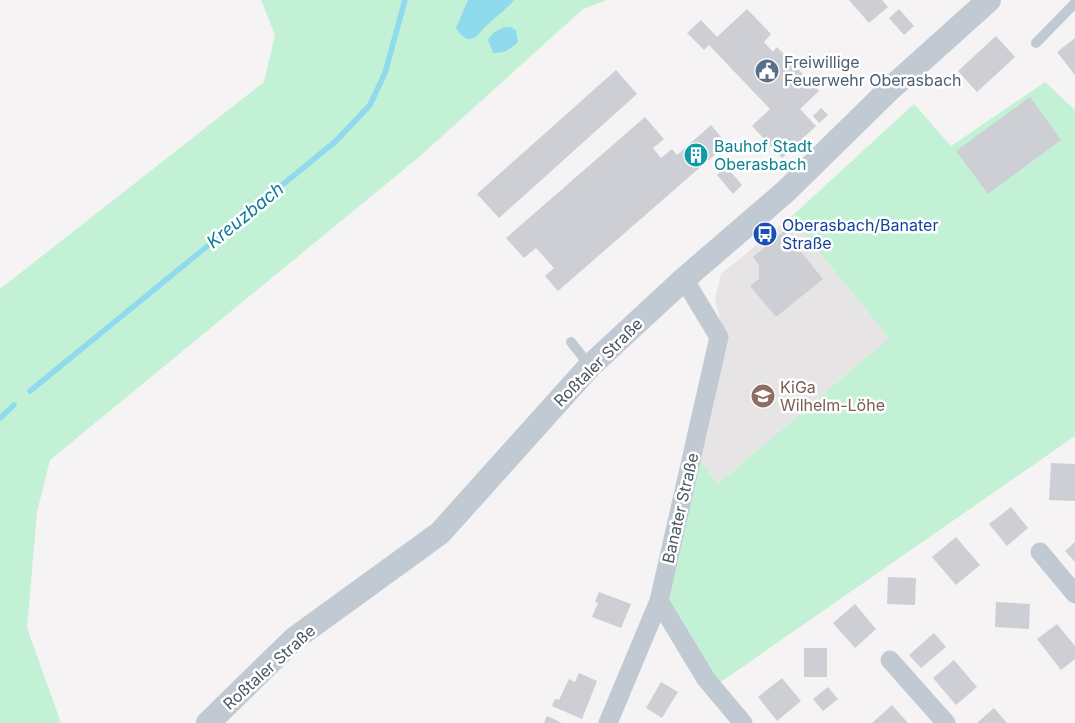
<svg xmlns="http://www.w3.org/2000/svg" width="1075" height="723" font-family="Inter,sans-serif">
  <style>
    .education { fill: #e6e4e5 }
    .green { fill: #c3f1d5 }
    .water { fill: #90daee }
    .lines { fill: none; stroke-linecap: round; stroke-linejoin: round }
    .stream { stroke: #90daee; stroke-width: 5.5 }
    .building { fill: #cdcfd5 }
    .service { stroke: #c1cad2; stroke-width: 10 }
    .minor { stroke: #c1cad2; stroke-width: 19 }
    .tertiary { stroke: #c1cad2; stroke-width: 24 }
    .labels { text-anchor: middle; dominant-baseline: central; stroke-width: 5; stroke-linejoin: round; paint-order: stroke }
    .service-label { font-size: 16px; fill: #4e5e75; stroke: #fff; text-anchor: start }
    .culture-label { font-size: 16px; fill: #0d838f; stroke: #fff; text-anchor: start }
    .transit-label { font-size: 16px; fill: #164399; stroke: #fff; text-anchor: start }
    .street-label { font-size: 16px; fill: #4a5661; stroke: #fff }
    .education-label { font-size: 16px; fill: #785e54; stroke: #fff; text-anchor: start }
    .water-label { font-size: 18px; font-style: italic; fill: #0c7c9b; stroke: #fff }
  </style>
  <rect width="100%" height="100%" fill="#f5f3f3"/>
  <path class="education" d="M791 217 889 338 718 484 692 452 721 323 715 300 721 274Z"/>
  <path class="green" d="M261 0H607L583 9 419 157 50 460 37 512 27 628 61 723H0V289L264 82 275 35Z
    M1045 82 1075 110V436L715 686 656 591 692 452 718 484 889 338 791 217 914 104 951 146Z"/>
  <path class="water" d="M468 0H514C506 10 495 18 485 27 482 30 478 36 474 38 465 42 460 34 456 28Z
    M505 27H510L516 30 518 42C510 50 504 53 493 53L488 40C492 33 497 30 505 27Z"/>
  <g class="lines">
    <path class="stream" d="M30 391 336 141 370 105 385 73 405 0
      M0 418 14 405"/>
  </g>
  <path class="building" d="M849 0H882L888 7 869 23Z
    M747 9 771 34 764 42 773 52 777 47 819 91 800 109 816 126 782 158 752 126 770 109 709 45 704 50 687 33 701 20 717 37Z
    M899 9 914 26 904 35 889 18Z
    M996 36 1015 57 977 92 958 71Z
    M1075 38V75L1057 52Z
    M616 70 637 94 499 218 477 194Z
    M1030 97 1061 140 988 194 956 151Z
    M821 108 828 115 819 123 813 116Z
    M645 117 664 139 653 148 661 158 672 149 677 155 711 125 727 144 558 291 545 276 554 268 536 248 524 258 506 238Z
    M726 166 742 185 733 194 717 175Z
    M784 231 823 279 776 317 750 286 759 279V265L753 257Z
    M1051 463 1075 464V501L1049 500Z
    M1011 507 1028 528 1007 546 989 524Z
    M956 537 980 565 956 585 932 557Z
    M1075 542V562L1065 551Z
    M888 577 916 578 915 605 887 604Z
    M599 592 631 604 621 628 592 617 598 603 595 602Z
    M996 602 1030 604 1029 629 995 627Z
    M855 604 876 629 855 648 833 623Z
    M1057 624 1075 646V659L1061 670 1037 639Z
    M934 633 946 647 921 668 909 655Z
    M804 648H827V677H804Z
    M954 660 977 687 956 705 933 678Z
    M579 673 597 681 582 719 552 706 555 699 559 700 569 679 575 682Z
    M782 678 801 701 777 721 758 697Z
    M661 682 678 692 662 718 646 708Z
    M828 687 838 699 823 711 813 699Z
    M892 705 908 723H872Z
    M994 708 1007 723H977Z
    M547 716 562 723H544Z"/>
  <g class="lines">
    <path class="service" d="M1036 43 1075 3
      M571 342 590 366"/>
    <path class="minor" d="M1040 552 1075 594
      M659 601 706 679 743 723
      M890 660 946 723
      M608 723 659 601 719 337 684 279"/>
    <path class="tertiary" d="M208 723 294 639 440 533 590 366 684 279 785 192 890 89 989 0"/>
  </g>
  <defs>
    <symbol id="civic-disc" viewBox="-11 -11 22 22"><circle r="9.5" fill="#5c6f8a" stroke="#fff"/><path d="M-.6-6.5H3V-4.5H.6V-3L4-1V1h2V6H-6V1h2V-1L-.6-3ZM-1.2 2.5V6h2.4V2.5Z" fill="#fff"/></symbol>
    <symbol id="building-disc" viewBox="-11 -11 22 22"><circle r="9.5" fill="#0f9aa8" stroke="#fff"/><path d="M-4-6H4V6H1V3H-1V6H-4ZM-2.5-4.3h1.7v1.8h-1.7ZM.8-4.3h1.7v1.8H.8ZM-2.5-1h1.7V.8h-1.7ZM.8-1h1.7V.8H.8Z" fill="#fff"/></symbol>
    <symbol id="bus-disc" viewBox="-11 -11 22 22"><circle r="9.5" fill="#1a4fb4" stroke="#fff"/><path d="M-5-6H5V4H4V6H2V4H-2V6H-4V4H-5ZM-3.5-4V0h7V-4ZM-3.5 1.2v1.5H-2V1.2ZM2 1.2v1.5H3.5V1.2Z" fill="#fff"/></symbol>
    <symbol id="school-disc" viewBox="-11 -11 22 22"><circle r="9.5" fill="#8d6e63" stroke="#fff"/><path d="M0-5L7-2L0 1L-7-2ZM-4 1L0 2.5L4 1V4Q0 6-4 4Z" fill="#fff"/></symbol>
  </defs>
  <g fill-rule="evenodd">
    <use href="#civic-disc" x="753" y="57" width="28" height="28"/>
    <use href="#building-disc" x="682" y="141" width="28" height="28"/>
    <use href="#bus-disc" x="751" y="220" width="28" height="28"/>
    <use href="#school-disc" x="749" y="382" width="28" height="28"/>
  </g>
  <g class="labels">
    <g class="service-label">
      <text x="784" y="62">Freiwillige<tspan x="784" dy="18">Feuerwehr Oberasbach</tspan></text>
    </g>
    <g class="culture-label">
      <text x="714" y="146">Bauhof Stadt<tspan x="714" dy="18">Oberasbach</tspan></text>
    </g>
    <g class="transit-label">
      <text x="782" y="225">Oberasbach/Banater<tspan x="782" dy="18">Straße</tspan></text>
    </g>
    <g class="street-label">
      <text transform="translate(598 362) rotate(-45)">Roßtaler Straße</text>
      <text transform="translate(680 508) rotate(-77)">Banater Straße</text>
      <text transform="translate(269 667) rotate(-42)">Roßtaler Straße</text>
    </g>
    <g class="education-label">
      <text x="780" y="387">KiGa<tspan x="780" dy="18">Wilhelm-Löhe</tspan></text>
    </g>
    <g class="water-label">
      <text transform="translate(245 215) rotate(-39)">Kreuzbach</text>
    </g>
  </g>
</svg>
